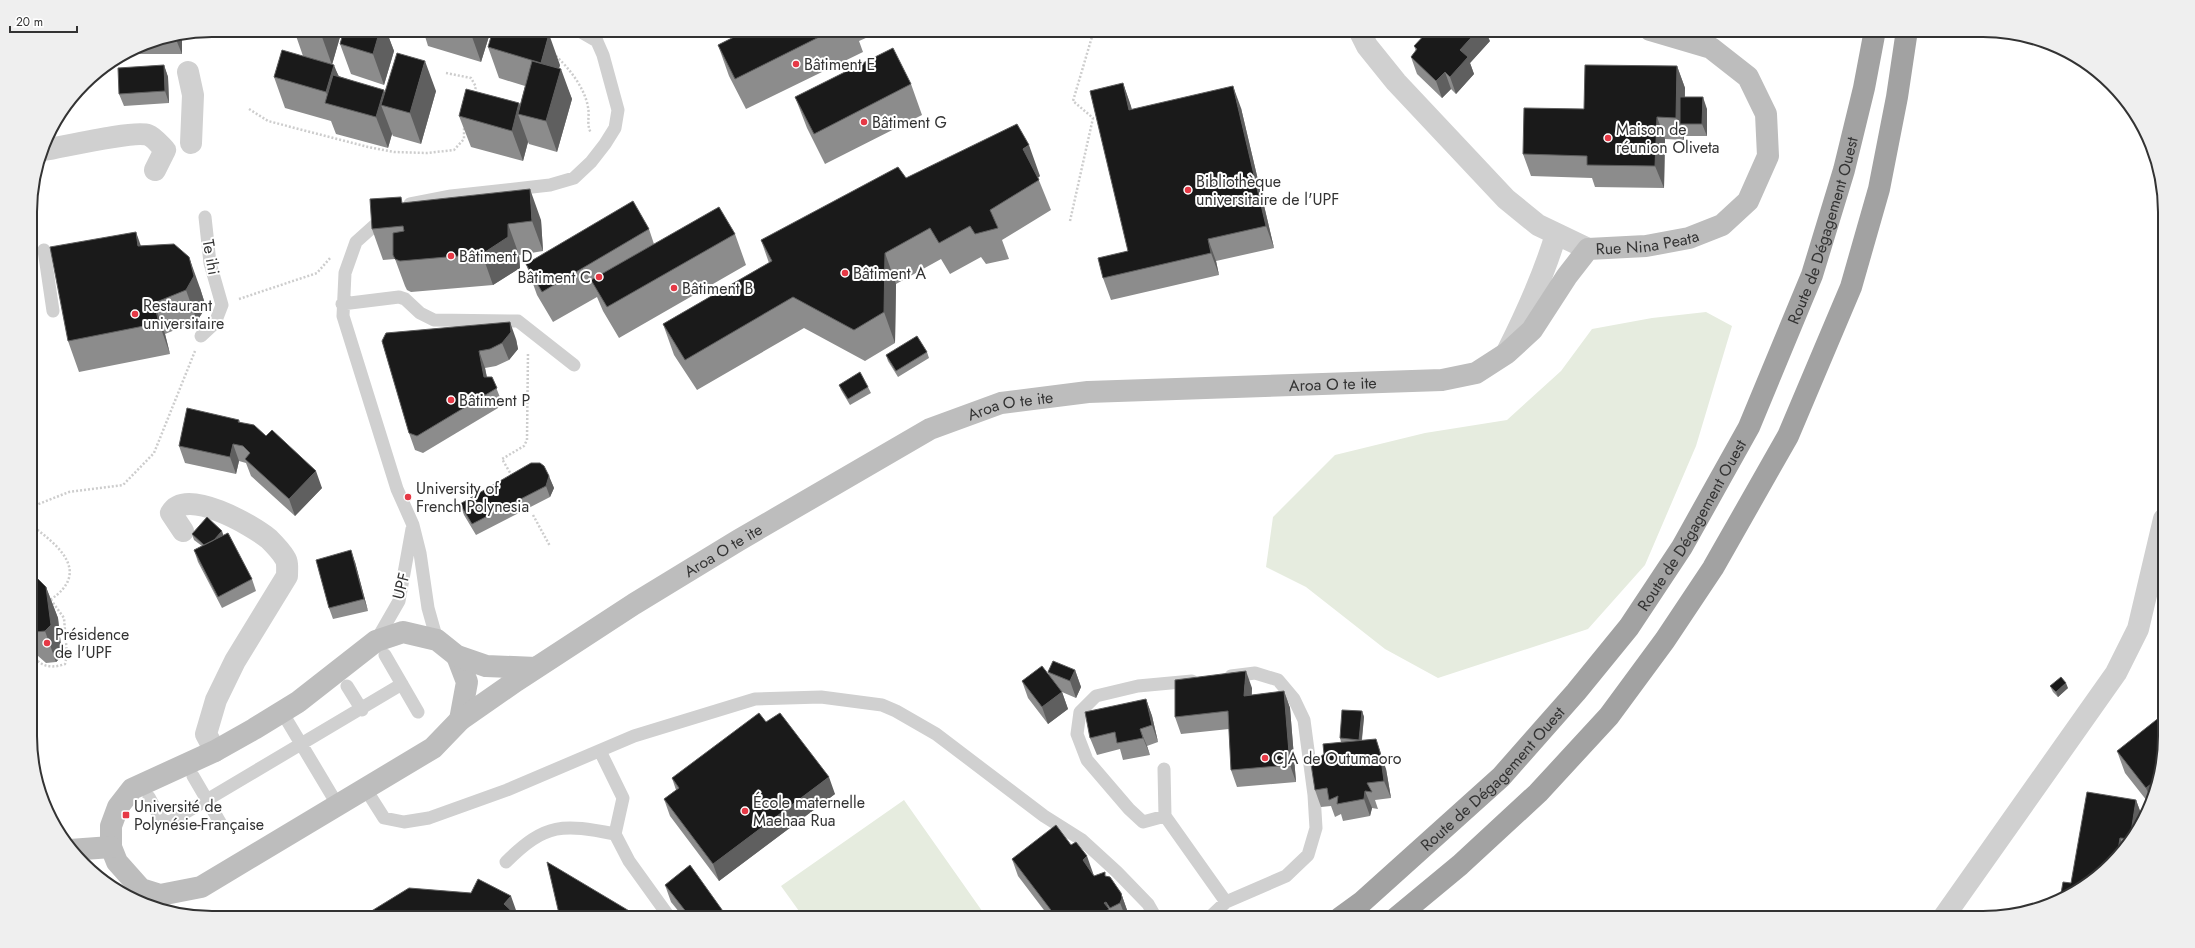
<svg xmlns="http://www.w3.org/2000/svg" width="2195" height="948" font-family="Jost,sans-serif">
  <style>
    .green { fill: #e6ecdf }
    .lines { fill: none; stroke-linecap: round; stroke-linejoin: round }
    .path { stroke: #cdcdcd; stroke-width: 2.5; stroke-dasharray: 2 2; stroke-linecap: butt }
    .service { stroke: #d0d0d0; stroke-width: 13 }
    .minor { stroke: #d0d0d0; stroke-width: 22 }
    .tertiary { stroke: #d0d0d0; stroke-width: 22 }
    .secondary { stroke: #bdbdbd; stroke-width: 22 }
    .trunk { stroke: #a2a2a2; stroke-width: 22 }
    .wall { fill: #8c8c8c }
    .shaded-wall { fill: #5f5f5f }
    .building { fill: #1a1a1a; stroke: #5f5f5f }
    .poi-dot { fill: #e63946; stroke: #fff; stroke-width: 1.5 }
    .labels { text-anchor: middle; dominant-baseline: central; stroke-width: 4; stroke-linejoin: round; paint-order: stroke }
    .poi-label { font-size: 16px; fill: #333; stroke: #fff; text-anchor: start }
    .street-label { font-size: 16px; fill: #333; stroke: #fff }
    .rim { fill: none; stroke: #333; stroke-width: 2 }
  </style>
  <rect width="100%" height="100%" fill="#fff"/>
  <path class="green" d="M1706 312 1732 326 1696 446 1645 565 1588 629 1438 678 1385 649 1306 587 1266 567 1273 517 1335 455 1425 433 1507 420 1561 371 1592 329 1652 318Z
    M904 800 987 918H804L781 886Z"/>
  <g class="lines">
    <path class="path" d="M556 56C570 69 585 89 588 107 590 116 586 124 591 133
      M446 73 471 78 476 87 473 94
      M249 109 268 121 368 147 394 152 427 153 454 150 464 139V126
      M1070 221 1093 118 1073 101 1094 30
      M239 299 317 273 331 257
      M512 476 502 459 524 446 527 440 528 352
      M31 507 69 492 123 485 154 453 195 351
      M533 515 550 546
      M31 525C58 545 92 572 50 600
      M31 651C38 667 51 669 65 664L67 655 64 618 51 600"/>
    <path class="service" d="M578 30 597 41
      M410 204 451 196 550 185 574 178 591 162 605 144 615 128 618 110 603 55 592 30
      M385 216 356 242 345 273 343 316 397 489 413 525 420 553 428 608 437 640
      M44 250 53 311
      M342 304 399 297 405 299 420 313 434 320 518 321 574 365
      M201 336 215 323 222 305 210 263 205 217
      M376 641 399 601 412 529
      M385 655 418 712
      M347 686 362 710
      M282 712 337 804
      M600 751 623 798 615 834 629 861 670 918
      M1164 769 1165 816 1143 822 1129 809 1087 760 1077 734 1080 712 1096 696 1138 686 1192 681
      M193 776 221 824
      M365 788 384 818 404 822 429 818 507 790 634 736 755 699 821 697 882 705 896 711 936 734 1044 816 1082 840 1117 872 1148 904 1156 918
      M149 797 160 818 168 823 402 684
      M1165 816 1226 902
      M506 862C546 822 563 824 615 834
      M1209 918 1226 902 1286 876 1308 855 1316 828 1314 795 1304 720 1294 699 1278 680 1255 673 1231 676"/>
    <path class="minor" d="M188 72 193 95 191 143
      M44 150C63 147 134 130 148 135 154 137 160 145 165 150L155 170
      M183 531 171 513C186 487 252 525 269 539 274 544 281 551 285 558 288 562 287 570 287 576L235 661 216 700 206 734 215 751
      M1943 918 2116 673 2138 629 2164 519"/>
    <path class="tertiary" d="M1359 30 1367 46 1396 82 1506 199 1538 225 1588 249
      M1507 352C1526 314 1544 275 1556 234"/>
    <g class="secondary">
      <path d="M457 656 467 682 460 720"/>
      <path id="s1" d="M536 668 486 666 457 656 437 640 403 632 376 641 298 702 254 729 215 751 132 789 118 807 111 826V847L117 862 141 889 160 895 201 887 433 748 460 720 516 681 634 604 739 540 930 429 1001 403 1088 392 1442 380 1476 373 1507 353 1532 330 1567 276 1588 249 1646 246 1689 238 1722 225 1748 201 1768 156 1766 114 1748 77 1711 48 1650 30"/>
      <path d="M70 850 111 847"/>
    </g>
    <g class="trunk">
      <path id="s2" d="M1340 918 1362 902 1501 777 1576 692 1629 627 1682 547 1749 427 1812 275 1844 170 1864 88 1875 30"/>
      <path d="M1396 918 1460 865 1538 793 1609 716 1665 640 1713 568 1788 436 1851 287 1879 189 1897 97 1907 30"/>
    </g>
  </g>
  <path class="wall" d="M294 30H342L332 64 339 76 385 92 436 91 421 144 393 136 392 134 388 148 336 134 331 121 285 108 274 77 303 56Z
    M344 30H386L394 51 384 85 351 74 340 44Z
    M408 30H488L490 33 481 62 428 46 424 33 423 34Z
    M709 30H720L711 35Z
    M748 30H865L868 37 859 41 863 52 746 109 729 76 718 45Z
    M1440 32 1490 41 1470 63 1474 74 1456 94 1451 89 1442 98 1417 74 1411 57 1416 51 1414 46Z
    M199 33V35H186Z
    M182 36V54H133L132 52H129L142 44Z
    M488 47 560 65 559 68 572 99 557 152 529 144 528 142 523 161 471 147 459 116 519 103 520 105 525 86 499 78Z
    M164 65 168 77 169 103 124 106 119 94Z
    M1677 66 1685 88V97L1707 109V136H1684V140L1665 139 1664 188 1595 187 1592 178 1531 176 1523 154 1584 109Z
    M1123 83 1132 110 1241 108 1274 248 1216 261 1219 275 1111 300 1103 278 1128 251Z
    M911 84 922 115 825 164 807 128 795 97Z
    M1040 176 1038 178 1051 210 1002 240 1009 259 986 264 981 257 950 274 941 259 896 284 895 343 865 361 804 328 697 390 674 355 663 324 769 263 761 240 906 178Z
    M403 203 541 220 543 251 519 255 520 268 493 285 411 292 407 290 405 286 395 259 383 260 372 229Z
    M649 229 654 244 735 234 746 265 619 338 603 311 597 297 553 322 537 295 526 264Z
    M141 246 200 288 206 307 197 321 165 334 170 354 79 372 68 341Z
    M516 339 518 349 509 360 496 366 485 368 487 377H492L503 405 423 453 415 450 409 433 382 341Z
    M927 352 929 358 898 377 888 361 886 355Z
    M839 385 868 387 871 393 850 405 841 390Z
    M239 420 240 422 322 488 295 516 251 476 246 463 239 461 236 474 185 463 179 446Z
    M544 466 554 488 550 497 476 535 464 515 460 504Z
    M192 534 223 535 252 579 256 591 222 608 198 562 194 550 202 546 194 540Z
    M355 562 368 611 333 619 329 608Z
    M31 577 46 587 58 618 62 656 56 662 46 663 37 655 31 640Z
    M1075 670 1081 687 1076 698 1062 692 1068 709 1048 724 1028 698 1022 681 1049 676 1048 672Z
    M2050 686 2068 688 2058 697 2053 692Z
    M1252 688V695L1284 691 1290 708 1296 782 1237 787 1231 770 1229 729 1181 734 1175 717Z
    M1146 699 1152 716 1158 742 1147 746 1150 755 1123 760 1120 749 1097 755 1090 738Z
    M1362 711 1364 717 1362 740 1386 769 1391 798 1375 800 1378 809 1372 808 1370 816 1343 821 1341 814 1335 817 1331 806 1321 807 1315 790 1341 742 1340 738Z
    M766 722 835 794 719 881 670 816 664 799 676 790 672 778Z
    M2165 736 2151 806 2125 773 2117 751Z
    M2136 800 2143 819 2128 847 2094 881 2060 899Z
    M1012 859 1093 873 1094 876H1106L1121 893 1127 910 1128 915V918H1050L1018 876Z
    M665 885 725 914 726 918H684L671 902Z"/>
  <path class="shaded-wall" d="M322 30H342L332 65 321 34Z
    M380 30H386L394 51 384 85 373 54Z
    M470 30H488L490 33 481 62 470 31Z
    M1478 30H1485L1490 41 1470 63 1474 74 1456 94 1450 77 1460 50Z
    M549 34 560 65 552 94 541 63Z
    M182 36V54L175 37Z
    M425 61 436 91 421 144 410 113Z
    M164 65 168 77 169 103 165 91Z
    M334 65 346 95 331 105 326 92Z
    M1677 66 1685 88 1684 124H1680L1684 136V140L1676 118Z
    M561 69 572 99 557 152 546 121Z
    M1445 72 1451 89 1442 98 1436 81Z
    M1123 83 1131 106 1137 132 1129 110Z
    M1233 86 1241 108 1274 248 1266 226Z
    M384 90 391 108 381 105 392 134 388 148 376 117Z
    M1703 97 1707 109V136L1702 124Z
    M519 103 524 115 518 114 528 142 523 161 512 131Z
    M1657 117 1665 139 1664 188 1655 166Z
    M1029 145 1040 176 1034 180 1023 149Z
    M530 189 541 220 543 251 532 221Z
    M508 224 519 255 520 268 493 285 482 254Z
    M136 232 147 263 138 246Z
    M1208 239 1216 261 1219 275 1211 253Z
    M885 253 896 284 895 343 884 312Z
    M189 257 200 288 206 307 197 321 186 290Z
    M154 303 165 334 170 354 159 323Z
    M510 322 516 339 518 349 509 360 502 343Z
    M479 351 485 368 490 394 484 377Z
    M233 444 239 461 236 474 230 457Z
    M316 471 322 488 295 516 289 499Z
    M549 476 554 488 550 497 546 486Z
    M222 531 224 537 207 547Z
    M351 550 355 562 368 611 364 599Z
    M46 587 58 618 62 656 56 662 45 631Z
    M1075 670 1081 687 1076 698 1070 681Z
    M1246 671 1252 688 1250 713 1244 696Z
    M2066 683 2068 688 2058 697 2056 692Z
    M1284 691 1290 708 1296 782 1290 765Z
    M1062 692 1068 709 1048 724 1042 707Z
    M1146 699 1152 716 1158 742 1152 725Z
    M1362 711 1364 717 1361 746 1359 740Z
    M1140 729 1147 746 1150 755 1143 738Z
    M1376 739 1386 769 1391 798 1384 781Z
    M829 777 835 794 719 881 713 864Z
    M2156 780 2152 803 2146 788Z
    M1365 791 1372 808 1370 816 1364 799Z
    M2136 800 2143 819 2131 841 2130 839Z
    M2120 838 2125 850 2117 857Z
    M1087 856 1093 873 1089 877 1083 860Z
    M1121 893 1127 910 1128 915V918H1126L1120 903Z
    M511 896 517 913 513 918 504 904Z
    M1106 902 1112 918H1097L1104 903Z
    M725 914 726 918H720Z"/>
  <path class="building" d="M306 30H322L321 34Z
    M344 30H380L373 54 340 44Z
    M493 30H536L549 34 541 63 488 47Z
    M748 30H833L735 79 718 45Z
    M1429 30H1438L1440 32 1441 30H1478L1460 50 1468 57 1450 77 1445 72 1436 81 1411 57 1417 49 1414 46Z
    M893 48 911 84 814 134 795 97Z
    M282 50 334 65 326 92 274 77Z
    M397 53 425 61 410 113 381 105Z
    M532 61 561 69 546 121 518 114Z
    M164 65 165 91 119 94 118 68Z
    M1585 65 1677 66 1676 118 1657 117 1655 166 1587 165V156L1523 154 1524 108 1584 109Z
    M333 75 384 90 376 117 325 103Z
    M1123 83 1129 110 1233 86 1266 226 1208 239 1211 253 1103 278 1098 258 1128 251 1090 91Z
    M466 89 519 103 512 131 459 116Z
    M1680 97H1703L1702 124H1680Z
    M1017 124 1029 145 1023 149 1039 180 990 210 998 228 975 234 970 226 939 243 930 228 885 253 884 312 854 330 793 297 685 360 663 324 772 261 761 240 898 167 906 178Z
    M530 189 532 221 508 224V237L482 254 400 261 395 259 393 255V233L404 231 403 226 372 229 370 199 401 197 402 203Z
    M633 201 649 229 542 292 526 264Z
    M719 207 735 234 607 307 591 280Z
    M136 232 138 246 174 244 189 257 194 276 186 290 154 303 159 323 68 341 50 247Z
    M510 322 511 332 502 343 490 349 479 351 484 377H492L497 388 417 436 409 433 382 341 386 333Z
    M917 336 927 352 896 371 886 355Z
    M860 372 868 387 848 399 839 385Z
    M187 408 239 420 238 422 254 425 266 436 272 430 316 471 289 499 245 459 250 453 243 446 233 444 230 457 179 446Z
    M531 463H540L544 466 549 476 546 486 472 524 460 504Z
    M207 517 222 531 214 540 204 545 192 534Z
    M228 533 252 579 218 597 194 550Z
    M351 550 364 599 329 608 316 560Z
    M31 577 37 578 46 587 51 625 45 631 35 632 31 629Z
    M1053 661 1075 670 1070 681 1048 672Z
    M1042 666 1062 692 1042 707 1022 681Z
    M1246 671 1244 696 1284 691 1290 765 1231 770 1228 711 1175 717V680Z
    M2061 677 2066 683 2056 692 2050 686Z
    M1146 699 1152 725 1140 729 1143 738 1117 743 1115 732 1090 738 1085 712Z
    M1342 710 1362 711 1359 740 1340 738Z
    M759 713 766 722 780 713 829 777 713 864 664 799 679 788 672 778Z
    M2165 713V736L2156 780 2146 788 2117 751Z
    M1376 739 1380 752 1384 781 1367 783 1372 792 1365 791 1364 799 1337 804 1338 796 1329 800 1327 788 1315 790 1311 764 1324 754 1323 744Z
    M2087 792 2136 800 2130 839 2120 838 2117 857 2094 881 2060 899 2063 882 2071 883Z
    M1056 825 1071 845 1076 842 1087 856 1083 860 1094 876 1105 872V876L1110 877 1121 893 1122 898 1120 903 1110 908 1106 902 1104 903 1109 909 1097 918H1057L1012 859Z
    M547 862 641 918H560Z
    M690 865 725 914 720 918H691L665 885Z
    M478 879 511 896 504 904 519 918H363L365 915 409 888 471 893Z"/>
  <g class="poi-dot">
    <circle cx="796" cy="64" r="4"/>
    <circle cx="864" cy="122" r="4"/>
    <circle cx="1608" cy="138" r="4"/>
    <circle cx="1188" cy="190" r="4"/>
    <circle cx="451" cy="256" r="4"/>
    <circle cx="845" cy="273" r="4"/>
    <circle cx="599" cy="277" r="4"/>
    <circle cx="674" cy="288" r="4"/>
    <circle cx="135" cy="314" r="4"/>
    <circle cx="451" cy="400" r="4"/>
    <circle cx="408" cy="497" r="4"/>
    <circle cx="47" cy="643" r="4"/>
    <circle cx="1265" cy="758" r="4"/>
    <circle cx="745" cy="811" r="4"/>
    <rect x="122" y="811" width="8" height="8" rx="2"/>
  </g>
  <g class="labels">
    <g class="poi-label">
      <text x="804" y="64">Bâtiment E</text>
      <text x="872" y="122">Bâtiment G</text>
      <text x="1616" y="129">Maison de<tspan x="1616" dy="18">réunion Oliveta</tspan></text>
      <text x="1196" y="181">Bibliothèque<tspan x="1196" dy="18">universitaire de l'UPF</tspan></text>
      <text x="459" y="256">Bâtiment D</text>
      <text x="853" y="273">Bâtiment A</text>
      <text x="591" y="277" text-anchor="end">Bâtiment C</text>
      <text x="682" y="288">Bâtiment B</text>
      <text x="143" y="305">Restaurant<tspan x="143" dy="18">universitaire</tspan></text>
      <text x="459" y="400">Bâtiment P</text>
      <text x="416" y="488">University of<tspan x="416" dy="18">French Polynesia</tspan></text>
      <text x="55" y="634">Présidence<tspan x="55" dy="18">de l'UPF</tspan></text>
      <text x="1273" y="758">CJA de Outumaoro</text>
      <text x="753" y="802">École maternelle<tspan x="753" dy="18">Maehaa Rua</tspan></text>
      <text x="134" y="806">Université de<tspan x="134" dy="18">Polynésie-Française</tspan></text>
    </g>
    <g class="street-label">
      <text stroke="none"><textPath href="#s2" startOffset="855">Route de Dégagement Ouest</textPath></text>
      <text stroke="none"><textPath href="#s1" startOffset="2278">Rue Nina Peata</textPath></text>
      <text transform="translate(211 257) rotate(80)">Te ihi</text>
      <text stroke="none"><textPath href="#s1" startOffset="1905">Aroa O te ite</textPath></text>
      <text stroke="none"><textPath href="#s1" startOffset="1581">Aroa O te ite</textPath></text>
      <text stroke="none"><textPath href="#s2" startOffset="531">Route de Dégagement Ouest</textPath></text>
      <text stroke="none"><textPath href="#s1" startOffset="1257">Aroa O te ite</textPath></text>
      <text transform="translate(401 586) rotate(-76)">UPF</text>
      <text stroke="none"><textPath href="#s2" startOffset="207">Route de Dégagement Ouest</textPath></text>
    </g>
  </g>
  <path d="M0 0H2195V948H0ZM212 37H1983A175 175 0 0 1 2158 212V736A175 175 0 0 1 1983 911H212A175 175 0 0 1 37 736V212A175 175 0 0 1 212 37Z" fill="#efefef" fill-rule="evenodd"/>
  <path class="rim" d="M212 37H1983A175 175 0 0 1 2158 212V736A175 175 0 0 1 1983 911H212A175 175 0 0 1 37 736V212A175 175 0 0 1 212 37Z"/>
  <path d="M10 26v6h67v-6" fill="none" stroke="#333333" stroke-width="2"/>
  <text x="16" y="26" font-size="12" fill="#333333" stroke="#ffffff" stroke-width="3" paint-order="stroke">20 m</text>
</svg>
